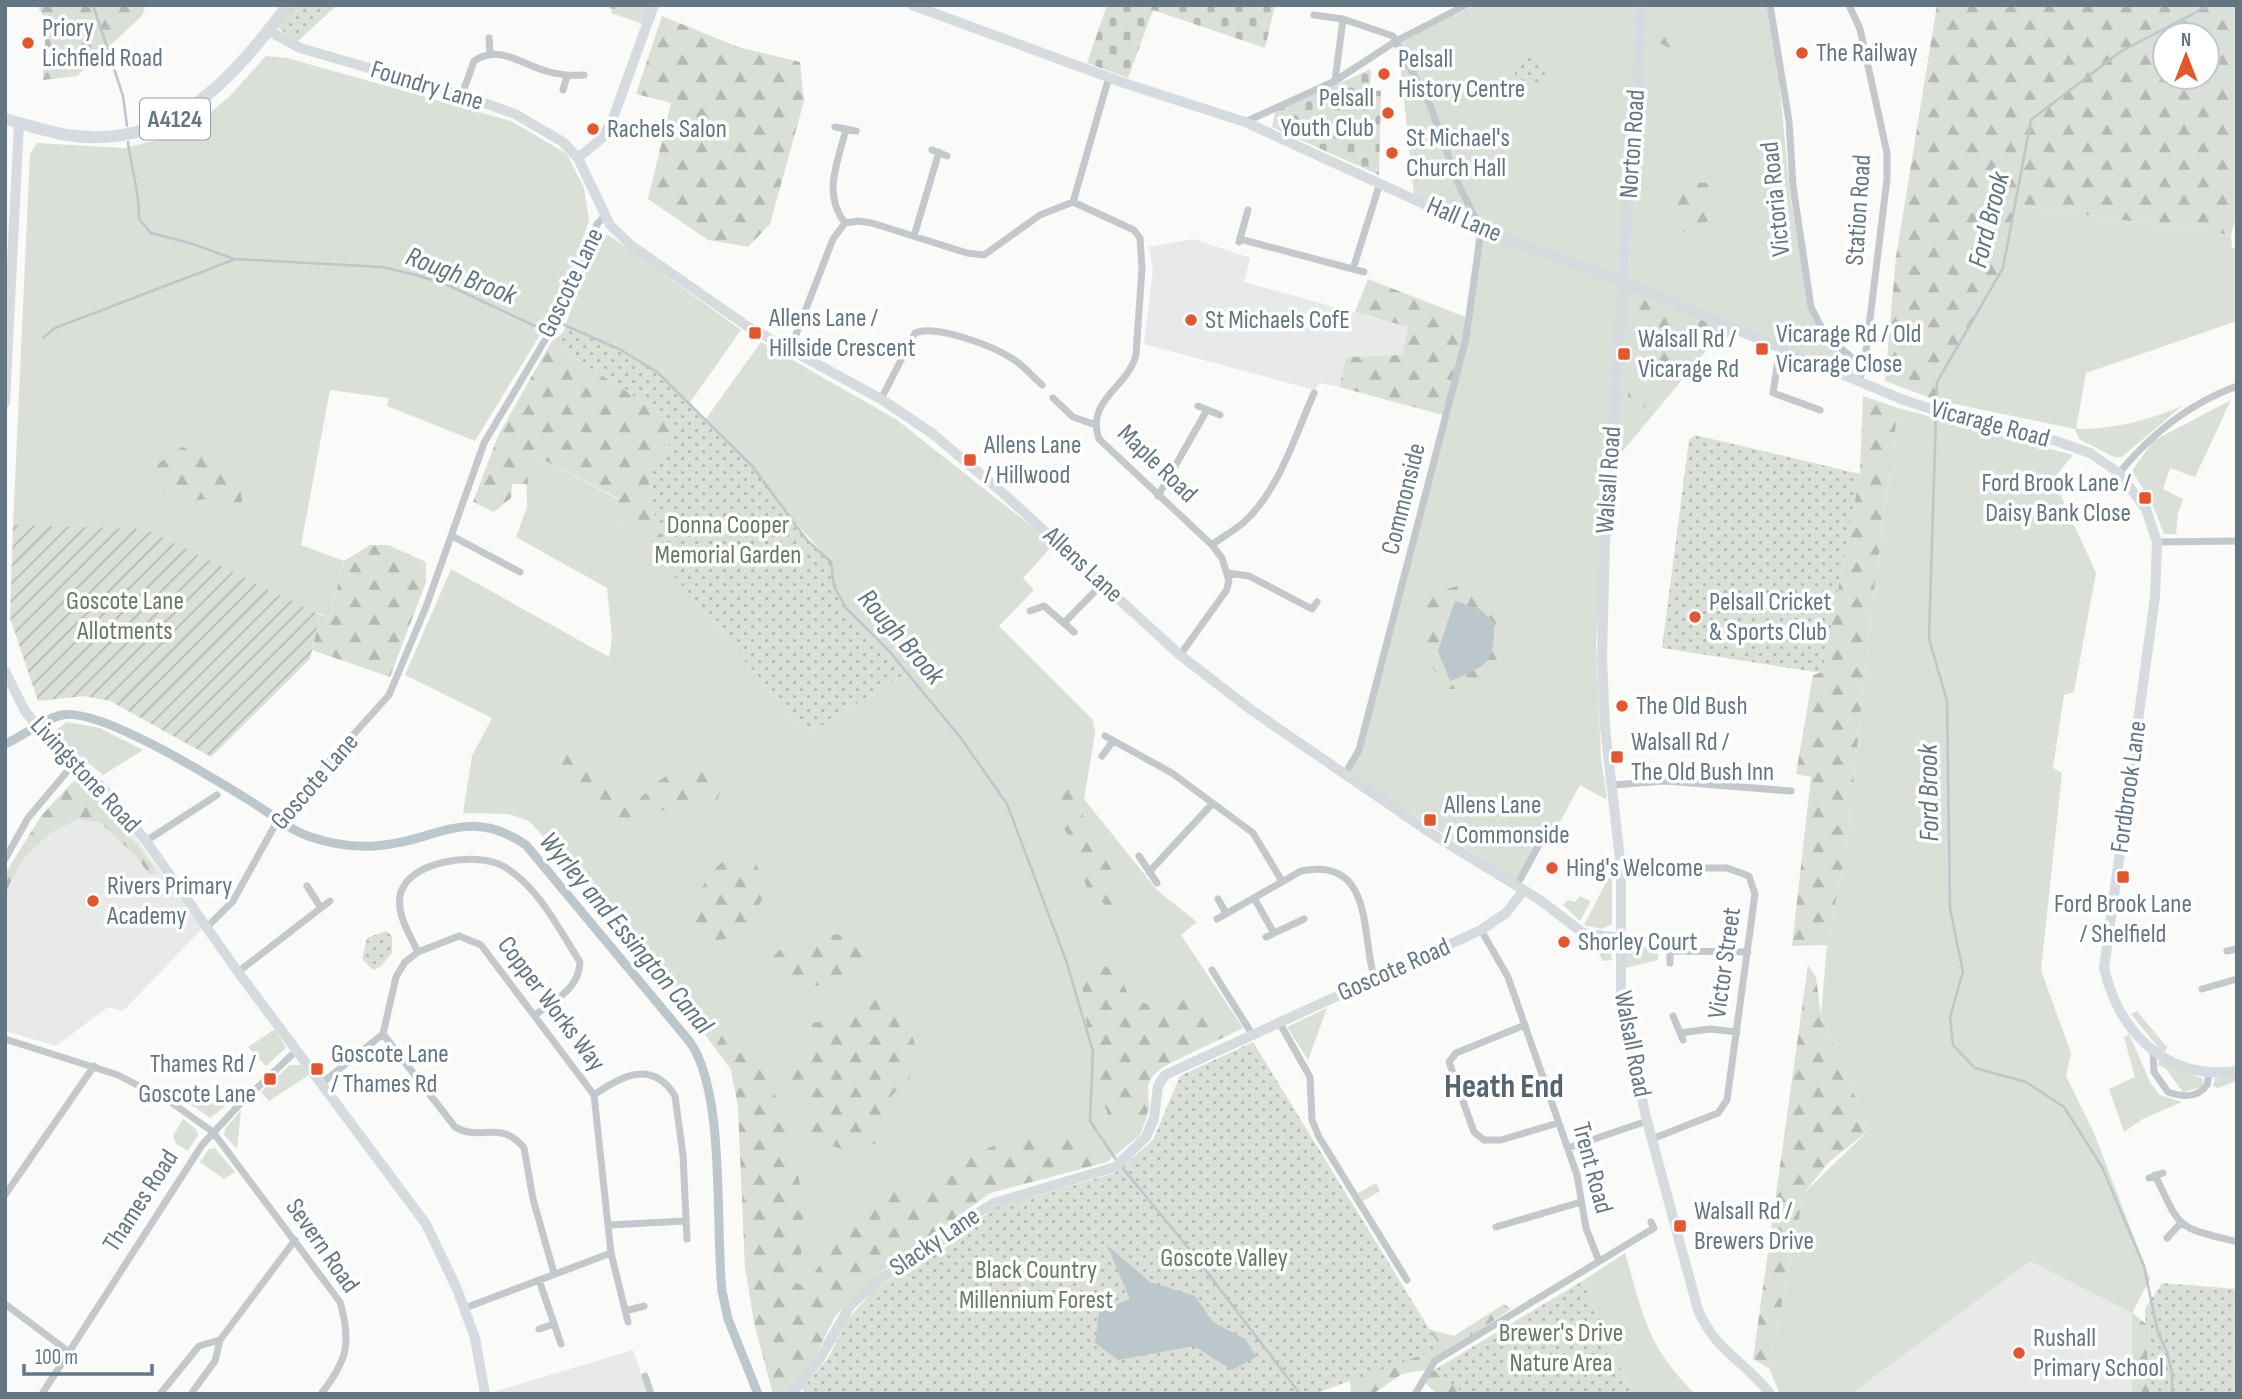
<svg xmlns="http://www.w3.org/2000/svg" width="2242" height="1399" font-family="'Sofia Sans Condensed',sans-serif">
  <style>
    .built { fill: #e8e9e9 }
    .grass { fill: #dadfd7 }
    .forest { fill: url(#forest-firs); fill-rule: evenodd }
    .cemetery { fill: url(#cemetery-stones) }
    .park { fill: url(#park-dots) }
    .garden { fill: url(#garden-furrows) }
    .water { fill: #bbc7cb }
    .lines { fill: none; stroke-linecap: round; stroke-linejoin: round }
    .stream { stroke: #bbc7cb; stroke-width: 2.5 }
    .canal { stroke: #bbc7cb; stroke-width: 9 }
    .street { stroke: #c3c8cc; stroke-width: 7 }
    .secondary { stroke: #d6dbdf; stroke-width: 10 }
    .primary { stroke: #d6dbdf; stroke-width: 12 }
    .poi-dot { fill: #e4572e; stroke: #fff; stroke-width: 2.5 }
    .labels { text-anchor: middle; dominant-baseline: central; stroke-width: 7; stroke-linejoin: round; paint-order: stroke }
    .shield { fill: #fff; stroke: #939fa8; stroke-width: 2 }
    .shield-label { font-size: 24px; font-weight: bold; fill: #657683 }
    .poi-label { font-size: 26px; fill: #657683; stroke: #fff; text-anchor: start }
    .street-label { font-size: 26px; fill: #657683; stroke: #fff }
    .park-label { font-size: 26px; fill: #687a64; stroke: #fff }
    .water-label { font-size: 28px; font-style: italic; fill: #60757c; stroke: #fff }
    .district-label { font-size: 33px; font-weight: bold; fill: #57646e; stroke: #fff }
  </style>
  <defs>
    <pattern id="forest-firs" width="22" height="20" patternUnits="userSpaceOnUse" patternTransform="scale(1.75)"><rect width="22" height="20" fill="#dadfd7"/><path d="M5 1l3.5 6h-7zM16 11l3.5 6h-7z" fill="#b4b9b4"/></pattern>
    <pattern id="cemetery-stones" width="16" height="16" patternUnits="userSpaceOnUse" patternTransform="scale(1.75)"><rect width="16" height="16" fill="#dadfd7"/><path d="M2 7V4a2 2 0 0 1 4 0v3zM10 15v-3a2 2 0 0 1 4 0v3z" fill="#b4b9b4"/></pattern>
    <pattern id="park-dots" width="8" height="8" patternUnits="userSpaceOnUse" patternTransform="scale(1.75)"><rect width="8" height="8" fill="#dadfd7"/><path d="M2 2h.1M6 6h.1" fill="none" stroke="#b4b9b4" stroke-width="1.8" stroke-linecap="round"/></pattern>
    <pattern id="garden-furrows" width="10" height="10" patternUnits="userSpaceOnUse" patternTransform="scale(1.75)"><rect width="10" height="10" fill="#dadfd7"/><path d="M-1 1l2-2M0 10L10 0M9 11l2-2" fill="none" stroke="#b4b9b4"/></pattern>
  </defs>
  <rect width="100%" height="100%" fill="#fafaf8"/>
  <path class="built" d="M1193 239 1250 258 1244 282 1408 327 1402 355 1346 357 1339 387 1319 383 1315 390 1144 344 1153 270 1149 247Z
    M80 774 117 812 202 929 123 1011 108 1007 56 1046 5 1031V874L42 815Z
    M2030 1260 2132 1313V1394H1851Z
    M633 1350 648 1394H497L496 1391Z"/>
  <path class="grass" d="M615 5H649L643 24 611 13Z
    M1475 5H1638L1623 283 1739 332 1710 346 1618 457 1609 486 1596 643 1601 757 1607 800 1580 785 1550 840 1541 836 1516 880 1346 772 1359 754 1461 369 1482 231 1414 195 1398 43Z
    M1645 5H1767L1776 48 1790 194 1809 308 1824 338 1856 370V373L1628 283Z
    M266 56 287 58 511 121 567 154 584 188 589 220 565 294 475 441 387 406 389 398 330 390 301 545 344 561 330 617 13 525 30 154 37 143 124 148 186 133 229 97Z
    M2015 205 2231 235 2232 248 2237 250V321L2086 373 2076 429C2115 429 2146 421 2182 406L2122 457H2114L2079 439 2075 429 1936 400 1937 382 2003 268Z
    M603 235H609L741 330 689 404 657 372 621 350 566 323 598 239Z
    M761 342 897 420 1054 544 1023 578 1034 590 999 626 1093 720 1095 733 1084 799 1157 890 1197 922 1181 935 1243 1028 1156 1070 1148 1085 1149 1111 1140 1135 1107 1162 990 1193 873 1278 835 1316 807 1373 788 1392 773 1394 754 1322 745 1265 738 1106 731 1069 613 914 529 821 509 814 463 813 472 756 492 718 405 675 451 569 609 657 612 638 607 588 516 537 527 507 526 466 532 454 618 499 611 516 656 554 806 735 907 673 846 608 834 587 831 562 787 513 752 466 705 420Z
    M2231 400 2195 477 2170 468 2163 489 2183 499 2178 513 2176 534H2164L2151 501 2132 471 2153 441Z
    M1898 408 2073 455 2053 479 2096 573 2074 692 2064 695 2053 768 2062 773 2041 970 2071 1053 2066 1076 2094 1133 2150 1279 2132 1313 2030 1261 1851 1394H1780L1769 1368 1804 1193 1869 1130 1821 1015 1827 945 1847 844 1870 622Z
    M67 722 100 728 143 750 103 775 55 736 56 730Z
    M1612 871V924L1602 929 1584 925Z
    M1580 896 1591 901 1580 921 1563 905 1568 900 1575 902Z
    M1593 943 1610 948 1612 960 1603 961Z
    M1626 947H1658V960L1625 968Z
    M1327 1008 1308 1060 1287 1027Z
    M2137 1011 2167 1047 2166 1051 2162 1052 2131 1014Z
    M275 1029 286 1048 266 1066 248 1047Z
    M2129 1034 2150 1082 2160 1095 2182 1102 2143 1119 2124 1132 2109 1089 2135 1077 2124 1037Z
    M2159 1061 2203 1079 2202 1087 2183 1092 2165 1068 2158 1065Z
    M290 1065H301L309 1075 269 1101 261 1092Z
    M2237 1075V1081L2218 1088 2213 1086 2215 1078Z
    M189 1103H229L210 1118Z
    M241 1110 237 1149 224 1135 225 1129Z
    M183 1119 196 1129 198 1135 188 1151 176 1144 173 1136Z
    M215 1148 235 1172 224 1179 200 1162 209 1149Z
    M1376 1183 1380 1191 1363 1201 1358 1193Z
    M1625 1253C1644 1317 1646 1345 1695 1394H1631L1584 1280Z"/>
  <path class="forest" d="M37 5H146L142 16 77 76 43 80 46 22Z
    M1937 5H2237V213L2231 235 2015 205 2003 268 1937 382 1936 400 1885 381 1896 257ZM2165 35H2207V77H2165Z
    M662 16 738 47 800 62 804 101 770 224 748 247 708 240 648 199 671 103 636 94Z
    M1669 26 1673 27 1678 40 1672 49 1659 43V32Z
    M1680 182 1710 183 1718 216 1685 233 1670 217Z
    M1368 279 1468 318 1443 415 1339 387 1346 357 1402 355 1408 327 1355 312Z
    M1634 296 1719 325 1699 341 1684 344C1683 370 1649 411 1624 419L1634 358 1649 349 1633 338Z
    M551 342 667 418C668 425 671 434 670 440 668 456 650 469 649 485 647 514 669 525 656 554L611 516 618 498 532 454 526 466 528 484H512L511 498 494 512 473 502 498 436Z
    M1863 396 1898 408 1870 622 1847 844 1827 945 1792 946 1811 777 1796 774 1813 675 1822 672 1860 474Z
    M182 447 238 468 243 508 225 510 205 499 185 502 166 496 147 478 159 463Z
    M370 545H388L426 562V582L390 677 312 650 320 615 330 617 344 561Z
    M1457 586 1479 592 1504 622C1504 633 1505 645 1503 656 1498 677 1468 690 1449 689L1421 653 1422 609 1438 592ZM1443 642 1485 665 1450 680 1438 651Z
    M570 749 634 804C665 777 668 766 712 766L723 780 718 799C678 816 669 793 634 833L621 831 561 766Z
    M73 782 87 785C109 816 138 842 158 874H149L137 857 100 822 78 819 50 833 24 858 9 885 5 904V874L42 815Z
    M1079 783C1081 796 1081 813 1086 826 1100 863 1126 868 1116 915L1087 888 1072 839 1057 821 1049 805 1047 786Z
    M733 853 756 863 766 890C749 932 722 960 681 922L712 871Z
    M831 934 857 936 869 946C864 954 859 968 851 974 833 990 802 986 780 984L765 968 778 951Z
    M1099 962 1120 976 1130 999 1156 1007 1191 991 1207 1000 1231 1034C1211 1044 1153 1064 1148 1085 1145 1097 1151 1107 1145 1118L1110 1120 1092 1072 1081 972Z
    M1808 965 1816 977 1821 1015 1869 1130 1829 1162 1804 1193 1769 1368 1753 1359Z
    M898 996 918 1053 906 1088 898 1089 889 1099 898 1119 880 1131 872 1129 864 1133 876 1143 854 1152 817 1142 807 1130 802 1079 773 1087C789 1146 823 1222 791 1281L804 1286 840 1239 901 1181 923 1199 929 1179 1018 1133 1092 1141 1107 1162 990 1193 873 1278 835 1316 807 1373 788 1392 773 1394 754 1322 745 1265 738 1106 731 1069 715 1048 727 1025 747 1037 769 1071 806 1062 812 1023 840 1019 853 1000Z
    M1504 1304 1511 1309 1434 1360 1425 1370 1402 1374 1373 1394H1351L1349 1373 1428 1329 1454 1336Z
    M2132 1313 2158 1333 2172 1394H2132Z
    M1434 1370 1481 1394H1437L1423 1381Z"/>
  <path class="cemetery" d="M1107 5H1275L1265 48 1153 10 1128 78 1087 63Z
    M1371 69 1370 90 1381 91 1379 175 1272 127 1275 112Z"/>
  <path class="park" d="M293 5H337L297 42 278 28Z
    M1533 55 1546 73 1536 83 1514 79 1517 62Z
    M566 323 621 350 657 372 752 466 807 540 831 562C837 614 876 635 907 673L806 735 656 554C669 525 647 514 649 485 649 469 668 456 670 440 671 434 668 425 667 418L551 342 563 333Z
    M1695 435 1860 474 1822 673 1662 648 1689 440Z
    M386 931 392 936V953L380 967 373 970 362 959 367 938Z
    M1253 1042 1441 1348 1314 1394H804L803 1388 829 1357 847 1320 877 1287 942 1250 994 1208 1115 1173 1153 1140 1180 1076Z
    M1584 1280 1631 1394H1465L1434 1370Z
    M2162 1283 2237 1289V1394H2149L2145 1309Z"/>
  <path class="garden" d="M13 525 145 529 320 615 310 659 211 757 110 701 84 696 38 701 10 618Z"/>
  <path class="water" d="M1455 601 1480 609 1494 623C1495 664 1486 666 1450 681L1438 651Z
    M1107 1245 1150 1282 1195 1296 1213 1322 1245 1339 1256 1357 1232 1370 1194 1346 1118 1360 1095 1343 1099 1312 1130 1299Z"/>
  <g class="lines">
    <path class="stream" d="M93 5 123 96 127 126
      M2031 120 2120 52 2210 5
      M128 142C131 169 140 192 139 219L151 233 193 244 234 259 382 267 416 275 448 285 537 327 551 323
      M558 322 621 350 657 372 752 466 807 540 831 562 834 586 846 608 889 651 960 737 1007 804 1067 963 1093 1052 1090 1121 1117 1161
      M43 338 55 328 233 260
      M1936 408 1937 382 2003 268 2031 120
      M1936 414 1929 639 1947 701 1950 908 1963 972 1950 1017 1953 1045 1975 1068 2026 1082 2064 1107 2102 1167 2144 1266 2158 1333 2167 1352 2172 1373V1394
      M1121 1166 1194 1255 1300 1394"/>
    <path class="canal" d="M5 744C24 736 43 719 62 715 100 707 216 780 252 802 271 814 290 830 311 837 331 844 354 847 374 846 435 843 466 804 526 845L690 1042C726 1094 715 1224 722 1291L728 1319 758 1394"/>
    <path class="street" d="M1770 5 1789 121 1793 186 1811 307 1826 336 1864 368
      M1849 5 1860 29 1887 153V179L1864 368 1859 379
      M613 6V5
      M1314 15 1343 19 1335 81
      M1343 19 1393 36 1430 105 1458 183 1481 230 1466 338 1359 750 1346 772
      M489 38 490 53
      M563 90 567 76
      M462 95 474 61C500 44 520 64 546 71 559 75 570 76 584 75
      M1245 122 1335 81 1396 41 1466 5
      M835 127 856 131
      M932 150 947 156
      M1073 202 1134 230 1140 238 1142 268 1136 355C1128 387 1085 401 1099 439L1212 545 1222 558 1229 581 1226 591 1180 655
      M1073 202 1109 77
      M845 223C822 194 838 162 846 129
      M914 236 939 152
      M1240 239 1364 272
      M1239 242 1248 210
      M1353 269 1380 183
      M1780 347 1773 393 1820 410
      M790 350 833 239 845 223 858 221 872 223 967 253 984 255 1040 215 1073 202
      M1053 398 1073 417 1096 425
      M881 399 915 333C936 324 993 346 1013 359 1024 366 1032 376 1042 385
      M1198 406 1220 415
      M2119 473C2151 434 2188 404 2237 386
      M1158 496 1207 410
      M452 536 520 572
      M2157 542 2237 541
      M1212 545C1222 537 1234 531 1244 522 1278 492 1296 434 1314 393
      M1228 573 1249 576 1312 609 1317 602
      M1030 611 1044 606 1074 632
      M1064 623 1103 583
      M1105 736 1172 773 1253 833 1282 881
      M1102 756 1113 741
      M1613 785 1666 781 1791 791
      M146 841 217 795
      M1139 856 1157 883
      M5 859 28 818 75 762
      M1621 868H1727L1749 876 1755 894 1727 1100 1718 1113 1652 1139
      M1149 872 1212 804
      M1517 885 1541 841
      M307 886 321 908
      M1254 898 1274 933
      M1218 899 1226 913
      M1217 919 1301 871C1374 857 1361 933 1374 977
      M206 928 233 901 275 825 289 806 389 695 426 607 484 443 570 298 597 224 605 216
      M1481 930 1508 977 1577 1175 1586 1228 1599 1261
      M1266 937 1304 919
      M1670 944V963
      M1670 951 1748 952
      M2227 951 2237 949
      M418 952C410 935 397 916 400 896 406 861 476 851 503 866 539 887 558 928 580 962 579 989 555 1000 535 1015
      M1212 970 1252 1034
      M238 972 330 901
      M2202 989 2237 979
      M1673 1016 1683 1040
      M1279 1022 1310 1077 1312 1120 1319 1137 1407 1280
      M1525 1025 1456 1053 1449 1062 1474 1132 1484 1140H1501L1558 1123
      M1680 1033 1710 1029 1737 1032
      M383 1034 455 1127C479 1142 501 1119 524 1148L533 1199 554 1273
      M5 1039 118 1075 172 1103 213 1132 340 1302C352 1343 347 1361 321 1394
      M2153 1052 2154 1072 2168 1092C2182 1097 2197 1099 2207 1085L2209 1074
      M322 1083 383 1034 396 977 405 962 418 952 459 936 481 945 594 1095 611 1253 465 1308
      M594 1095C621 1076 652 1059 675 1096L683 1155 687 1239
      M1568 1148 1647 1121
      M2155 1175C2182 1232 2176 1226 2237 1242
      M2149 1178 2163 1173
      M5 1195 94 1066
      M609 1225 685 1221
      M1496 1227 1581 1202
      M2167 1238 2180 1224
      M611 1253 628 1322
      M539 1280 561 1344
      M5 1304 69 1352
      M625 1311 644 1306
      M539 1329 554 1324
      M645 1376 651 1394
      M42 1394 202 1145 240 1104 297 1050
      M160 1394 199 1346 220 1340
      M191 1394 215 1361 220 1340 295 1240
      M1415 1394 1435 1361 1654 1228 1651 1222"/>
    <path class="secondary" d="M912 5 1124 83 1245 122 1481 230 1624 282 1901 399 1958 418 2056 441 2090 453 2119 473 2146 509 2157 542 2155 597 2104 968C2119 1033 2167 1081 2237 1071
      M1642 5 1605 543 1602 657 1605 728 1621 868V1007L1647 1121 1698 1310C1718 1355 1745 1360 1770 1394
      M269 31 300 48 462 95 515 114 563 142 578 158 610 225 632 246 747 326 881 399 933 434 1005 495 1180 655 1250 709 1432 834 1540 900 1583 933 1620 938
      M578 158 602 138 612 121 654 5
      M5 403 19 123
      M5 671 25 711 47 738 103 788 146 841 238 972 426 1224 457 1289 475 1338 485 1394
      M792 1394 819 1360 850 1306 877 1281 938 1244 956 1226 994 1203 1115 1167 1146 1137 1154 1118 1158 1086 1165 1075 1481 930 1506 913 1524 890"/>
    <path class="primary" d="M5 119C25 124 47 132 67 135 171 151 231 80 288 5"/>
  </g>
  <g class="poi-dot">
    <circle cx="28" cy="43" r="7"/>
    <circle cx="1802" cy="53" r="7"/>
    <circle cx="1384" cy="74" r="7"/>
    <circle cx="1388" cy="113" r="7"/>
    <circle cx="593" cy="129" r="7"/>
    <circle cx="1392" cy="153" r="7"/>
    <circle cx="1191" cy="320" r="7"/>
    <rect x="748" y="326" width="14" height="14" rx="3.5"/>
    <rect x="1755" y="342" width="14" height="14" rx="3.5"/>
    <rect x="1617" y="347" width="14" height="14" rx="3.5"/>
    <rect x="963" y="453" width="14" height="14" rx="3.5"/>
    <rect x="2138" y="491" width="14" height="14" rx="3.5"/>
    <circle cx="1695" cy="617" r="7"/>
    <circle cx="1622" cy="706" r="7"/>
    <rect x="1610" y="750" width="14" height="14" rx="3.5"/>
    <rect x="1423" y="813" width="14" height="14" rx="3.5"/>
    <circle cx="1552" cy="868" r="7"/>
    <rect x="2116" y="870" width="14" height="14" rx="3.5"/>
    <circle cx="93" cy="901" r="7"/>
    <circle cx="1564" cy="942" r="7"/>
    <rect x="310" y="1062" width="14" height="14" rx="3.5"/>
    <rect x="263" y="1072" width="14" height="14" rx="3.5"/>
    <rect x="1673" y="1219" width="14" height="14" rx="3.5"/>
    <circle cx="2019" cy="1353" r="7"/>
  </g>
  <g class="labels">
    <rect class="shield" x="140" y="98.5" width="70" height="41" rx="5"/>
    <g class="shield-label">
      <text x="175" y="119">A4124</text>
    </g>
    <g class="poi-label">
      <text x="42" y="28">Priory<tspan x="42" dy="30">Lichfield Road</tspan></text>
      <text x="1816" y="53">The Railway</text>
      <text x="1398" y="59">Pelsall<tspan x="1398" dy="30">History Centre</tspan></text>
      <text x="1374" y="98" text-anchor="end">Pelsall<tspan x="1374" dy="30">Youth Club</tspan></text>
      <text x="607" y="129">Rachels Salon</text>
      <text x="1406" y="138">St Michael's<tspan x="1406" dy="30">Church Hall</tspan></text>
      <text x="769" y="318">Allens Lane /<tspan x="769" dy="30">Hillside Crescent</tspan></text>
      <text x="1205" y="320">St Michaels CofE</text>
      <text x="1776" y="334">Vicarage Rd / Old<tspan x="1776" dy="30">Vicarage Close</tspan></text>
      <text x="1638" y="339">Walsall Rd /<tspan x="1638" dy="30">Vicarage Rd</tspan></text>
      <text x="984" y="445">Allens Lane<tspan x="984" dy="30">/ Hillwood</tspan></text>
      <text x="2131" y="483" text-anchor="end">Ford Brook Lane /<tspan x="2131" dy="30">Daisy Bank Close</tspan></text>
      <text x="1709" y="602">Pelsall Cricket<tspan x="1709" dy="30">&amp; Sports Club</tspan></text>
      <text x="1636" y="706">The Old Bush</text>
      <text x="1631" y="742">Walsall Rd /<tspan x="1631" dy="30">The Old Bush Inn</tspan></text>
      <text x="1444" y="805">Allens Lane<tspan x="1444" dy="30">/ Commonside</tspan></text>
      <text x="1566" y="868">Hing's Welcome</text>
      <text x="107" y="886">Rivers Primary<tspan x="107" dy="30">Academy</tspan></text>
      <text x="2123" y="904" text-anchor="middle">Ford Brook Lane<tspan x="2123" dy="30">/ Shelfield</tspan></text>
      <text x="1578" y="942">Shorley Court</text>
      <text x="331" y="1054">Goscote Lane<tspan x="331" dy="30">/ Thames Rd</tspan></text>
      <text x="256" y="1064" text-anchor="end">Thames Rd /<tspan x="256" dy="30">Goscote Lane</tspan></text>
      <text x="1694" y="1211">Walsall Rd /<tspan x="1694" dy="30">Brewers Drive</tspan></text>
      <text x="2033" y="1338">Rushall<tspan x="2033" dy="30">Primary School</tspan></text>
    </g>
    <g class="street-label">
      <text transform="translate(427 86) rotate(17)">Foundry Lane</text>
      <text transform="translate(1633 144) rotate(-86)">Norton Road</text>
      <text transform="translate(1776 199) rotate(-96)">Victoria Road</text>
      <text transform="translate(1859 210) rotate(-86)">Station Road</text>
      <text transform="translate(1464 220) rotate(23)">Hall Lane</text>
      <text transform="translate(571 283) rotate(-64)">Goscote Lane</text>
      <text transform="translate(1990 424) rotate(15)">Vicarage Road</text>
      <text transform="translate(1157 464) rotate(44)">Maple Road</text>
      <text transform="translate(1609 480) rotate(-86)">Walsall Road</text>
      <text transform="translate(1404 499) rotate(-76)">Commonside</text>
      <text transform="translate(1083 565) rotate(43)">Allens Lane</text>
      <text transform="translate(85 775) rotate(47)">Livingstone Road</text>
      <text transform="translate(315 782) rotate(-49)">Goscote Lane</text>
      <text transform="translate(2129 787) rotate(-82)">Fordbrook Lane</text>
      <text transform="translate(1725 963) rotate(-82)">Victor Street</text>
      <text transform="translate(1394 970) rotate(-24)">Goscote Road</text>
      <text transform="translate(551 1004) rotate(53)">Copper Works Way</text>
      <text transform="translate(1632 1044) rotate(79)">Walsall Road</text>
      <text transform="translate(1592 1168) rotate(75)">Trent Road</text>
      <text transform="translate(141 1201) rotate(-57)">Thames Road</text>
      <text transform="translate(935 1242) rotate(-34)">Slacky Lane</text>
      <text transform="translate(322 1246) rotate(55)">Severn Road</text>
    </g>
    <g class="park-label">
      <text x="728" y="525">Donna Cooper<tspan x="728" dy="30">Memorial Garden</tspan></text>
      <text x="125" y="601">Goscote Lane<tspan x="125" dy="30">Allotments</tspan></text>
      <text x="1224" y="1258">Goscote Valley</text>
      <text x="1036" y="1270">Black Country<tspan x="1036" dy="30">Millennium Forest</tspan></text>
      <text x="1561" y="1333">Brewer's Drive<tspan x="1561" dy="30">Nature Area</tspan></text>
    </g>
    <g class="water-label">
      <text transform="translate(1989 220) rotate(-76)">Ford Brook</text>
      <text transform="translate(461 276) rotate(21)">Rough Brook</text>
      <text transform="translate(901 637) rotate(49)">Rough Brook</text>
      <text transform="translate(1929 793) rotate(-91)">Ford Brook</text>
      <text transform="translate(626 933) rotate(50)">Wyrley and Essington Canal</text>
    </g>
    <g class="district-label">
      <text x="1504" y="1087">Heath End</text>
    </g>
  </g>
  <rect width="2242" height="1399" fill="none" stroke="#657683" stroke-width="14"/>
  <g transform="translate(2186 56)"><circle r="33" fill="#ffffff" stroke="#c1c8cd" stroke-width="2"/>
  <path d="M0-5L12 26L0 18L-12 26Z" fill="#e4572e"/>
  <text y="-10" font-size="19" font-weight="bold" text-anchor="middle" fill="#657683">N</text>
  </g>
  <path d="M24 1364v10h128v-10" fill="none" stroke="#657683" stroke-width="3.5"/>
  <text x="35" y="1364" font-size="21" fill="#657683" stroke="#ffffff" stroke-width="5" paint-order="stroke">100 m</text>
</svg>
